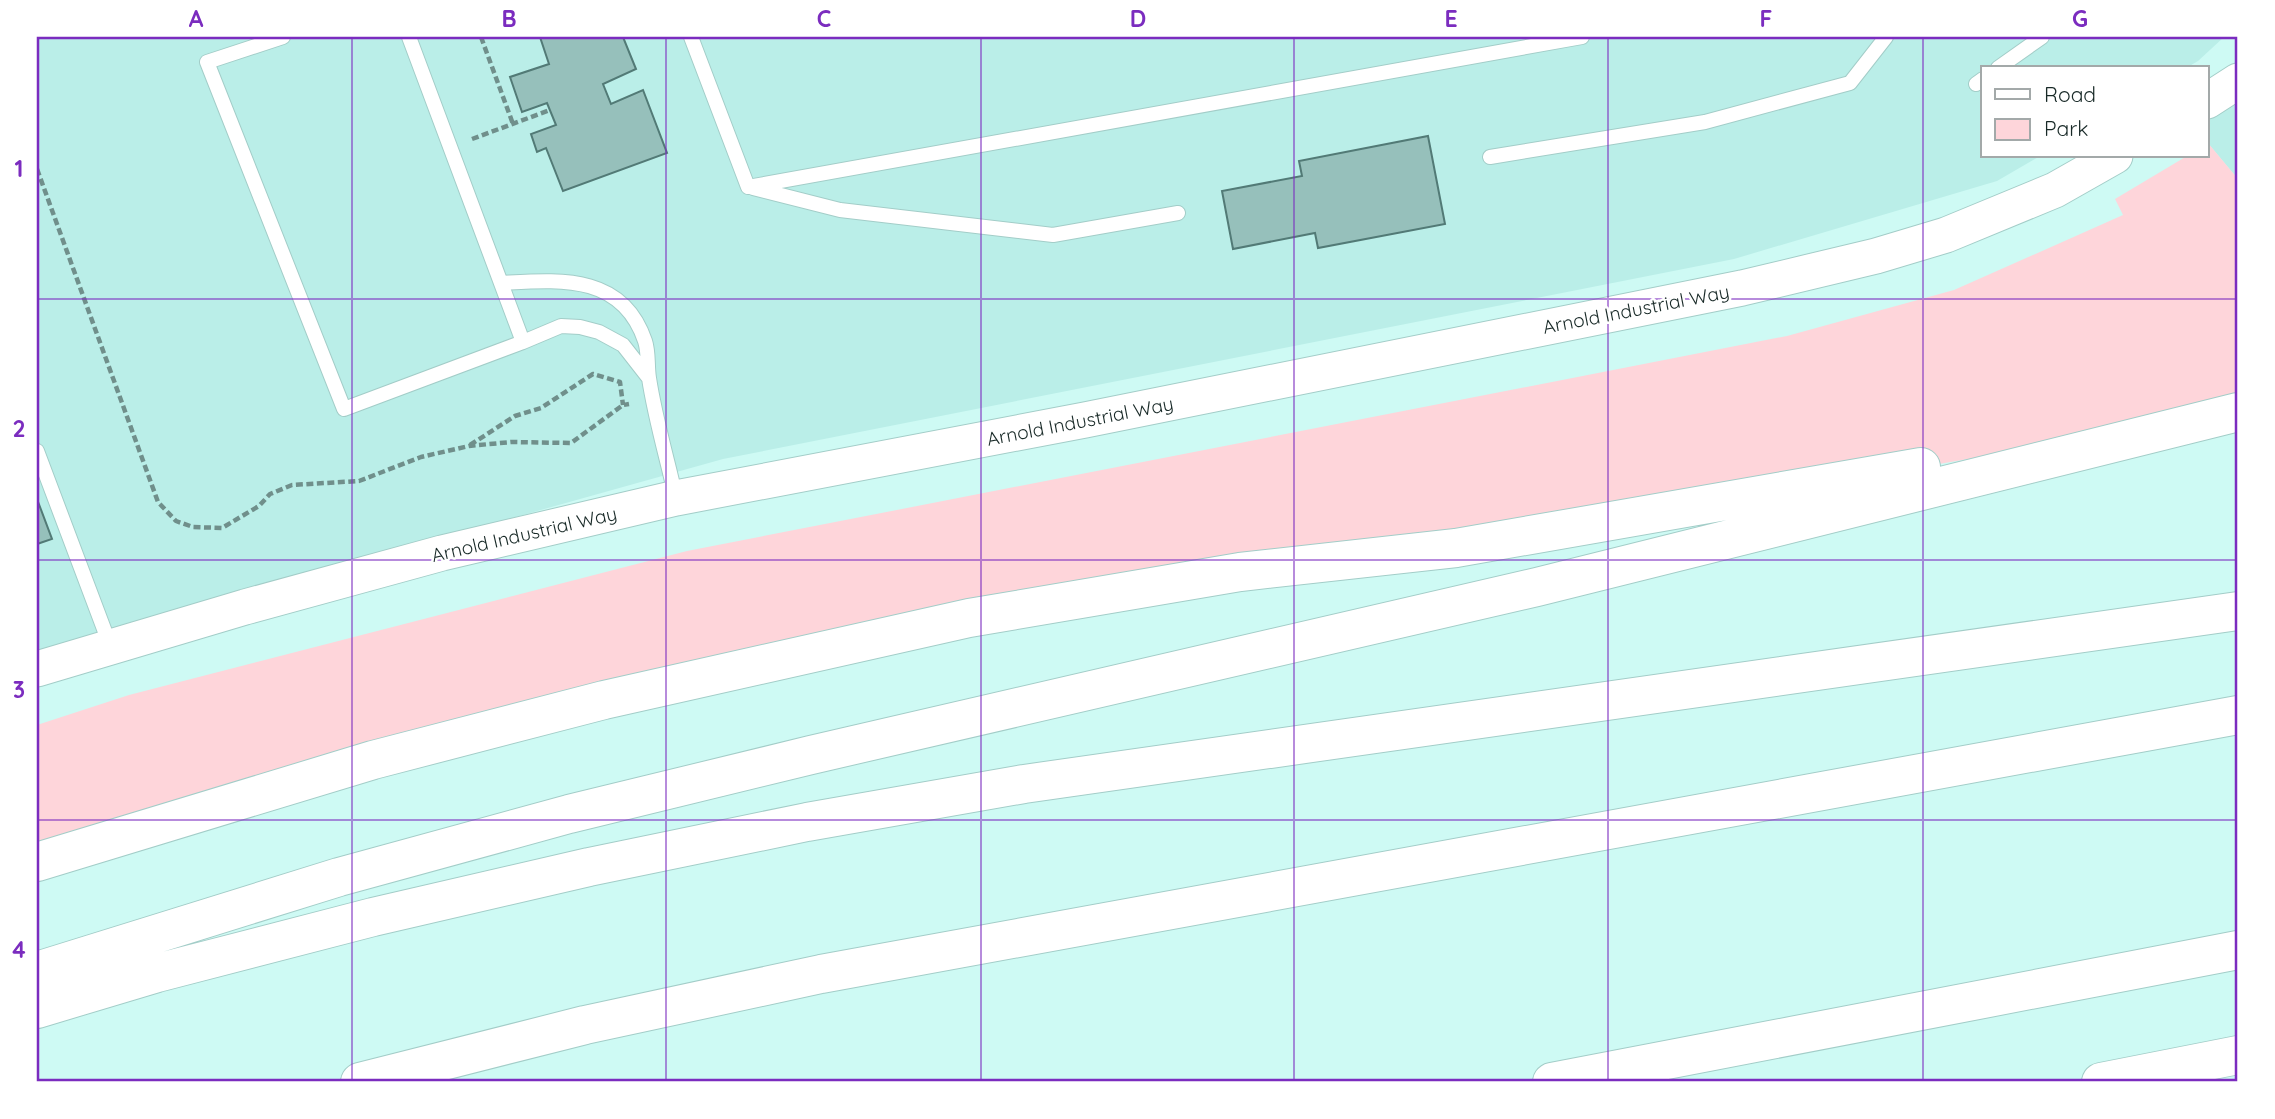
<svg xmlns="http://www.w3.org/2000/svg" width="2275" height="1119" font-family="Quicksand,sans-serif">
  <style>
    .built { fill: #baeee8 }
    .green { fill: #fed5da }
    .building { fill: #96c0bb; stroke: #527a76; stroke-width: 2 }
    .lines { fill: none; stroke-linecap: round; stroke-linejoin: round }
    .service-casing { stroke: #a3cdc8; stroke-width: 16 }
    .tertiary-casing { stroke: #a3cdc8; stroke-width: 37 }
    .motorway-casing { stroke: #a3cdc8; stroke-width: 40 }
    .path { stroke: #708f8b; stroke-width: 4.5; stroke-dasharray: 7 3.5; stroke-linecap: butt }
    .service { stroke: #fff; stroke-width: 14 }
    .tertiary { stroke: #fff; stroke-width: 35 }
    .motorway { stroke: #fff; stroke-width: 38 }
    .grid { fill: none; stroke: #7b2cbf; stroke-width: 2; stroke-opacity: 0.55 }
    .labels { text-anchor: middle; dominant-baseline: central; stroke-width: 5; stroke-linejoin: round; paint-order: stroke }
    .street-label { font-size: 19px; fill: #182927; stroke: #fff }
    .neatline { fill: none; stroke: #7b2cbf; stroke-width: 2.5 }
    .grid-label { font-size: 23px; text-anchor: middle; font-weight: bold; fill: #7b2cbf }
  </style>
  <rect width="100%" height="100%" fill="#cefaf4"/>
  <path class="built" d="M37 37H2224L2198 61 2186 68H1983V156H2040L1997 181 1734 259 723 459 37 651Z
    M2238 81V179L2207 142V101Z"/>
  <path class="green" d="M2208 143 2238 179V412L1456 548 1030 609 37 862V725L129 695 687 551 1787 336 1954 290 2123 215 2115 199 2187 156H2207Z"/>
  <path class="building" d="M540 37H623L636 69 603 84 611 104 643 90 667 153 563 191 546 148 537 152 531 134 556 125 547 103 522 112 510 77 549 64Z
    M1428 136 1445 224 1318 248 1315 233 1233 249 1222 191 1302 176 1299 161Z
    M37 499 52 539 37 544Z"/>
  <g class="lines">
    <defs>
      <path id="service" d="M283 37 207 62 344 409 523 342 409 37
        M691 37 748 187
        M1998 68 2042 37
        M1976 84 1983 79
        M1490 157 1705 122 1850 83 1886 37
        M748 187 1582 37
        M753 188 840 210 1053 235 1178 213
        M501 283C559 280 622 273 645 341 649 353 647 366 649 378 655 418 667 458 676 498
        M523 342 561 326 580 327 599 332 623 345 648 377
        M37 451 110 645"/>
      <path id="tertiary" d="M2207 101 2238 81
        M37 669 245 607 442 553 676 498 1085 420 1742 288 1876 256 1946 235 2055 190 2115 156"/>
      <path id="motorway" d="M37 862 373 760 604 700 969 618 1240 572 1456 548 1921 467
        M37 971 339 877 569 814 811 755 1537 587 2238 412
        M37 1009 157 973 373 917 589 867 807 822 1024 784 2238 611
        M360 1082 585 1025 821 974 2238 715
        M1552 1082 2238 950
        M2101 1082 2238 1055"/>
    </defs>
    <use href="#service" class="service-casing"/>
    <use href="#tertiary" class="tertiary-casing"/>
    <use href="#motorway" class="motorway-casing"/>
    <path class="path" d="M481 37 513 124
      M472 139 550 110
      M37 169 158 502 176 521 193 527 222 528 259 506 270 494 292 485 359 481 421 457 469 446 511 442 571 443 623 405 629 404
      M470 445 515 416 541 408 593 374 620 382 623 405"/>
    <use href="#service" class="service"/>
    <use href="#tertiary" class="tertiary"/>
    <use href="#motorway" class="motorway"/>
  </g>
  <path class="grid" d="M352 37V1082M666 37V1082M981 37V1082M1294 37V1082M1608 37V1082M1923 37V1082M37 299H2238M37 560H2238M37 820H2238"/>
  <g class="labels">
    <g class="street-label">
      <text transform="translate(1636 309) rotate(-11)">Arnold Industrial Way</text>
      <text transform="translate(1080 421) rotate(-11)">Arnold Industrial Way</text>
      <text transform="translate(524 534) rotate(-13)">Arnold Industrial Way</text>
    </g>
  </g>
  <rect width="2275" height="1119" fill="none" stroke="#ffffff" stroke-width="77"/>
  <rect x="1981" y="66" width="228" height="91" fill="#ffffff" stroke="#a3a9a9" stroke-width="2"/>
  <rect x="1995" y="89" width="35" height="10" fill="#ffffff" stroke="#a3a9a9" stroke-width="2"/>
  <text x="2044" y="102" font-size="21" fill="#182927">Road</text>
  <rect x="1995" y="119" width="35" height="21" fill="#fed5da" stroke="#a3a9a9" stroke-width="2"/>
  <text x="2044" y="136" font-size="21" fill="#182927">Park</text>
  <rect x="38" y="38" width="2198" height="1042" class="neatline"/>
  <g class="grid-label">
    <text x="196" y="27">A</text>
    <text x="509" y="27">B</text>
    <text x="824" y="27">C</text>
    <text x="1138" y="27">D</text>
    <text x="1451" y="27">E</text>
    <text x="1766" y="27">F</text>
    <text x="2080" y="27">G</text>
    <text x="19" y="177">1</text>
    <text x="19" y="437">2</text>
    <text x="19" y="698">3</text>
    <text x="19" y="958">4</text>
  </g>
</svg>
